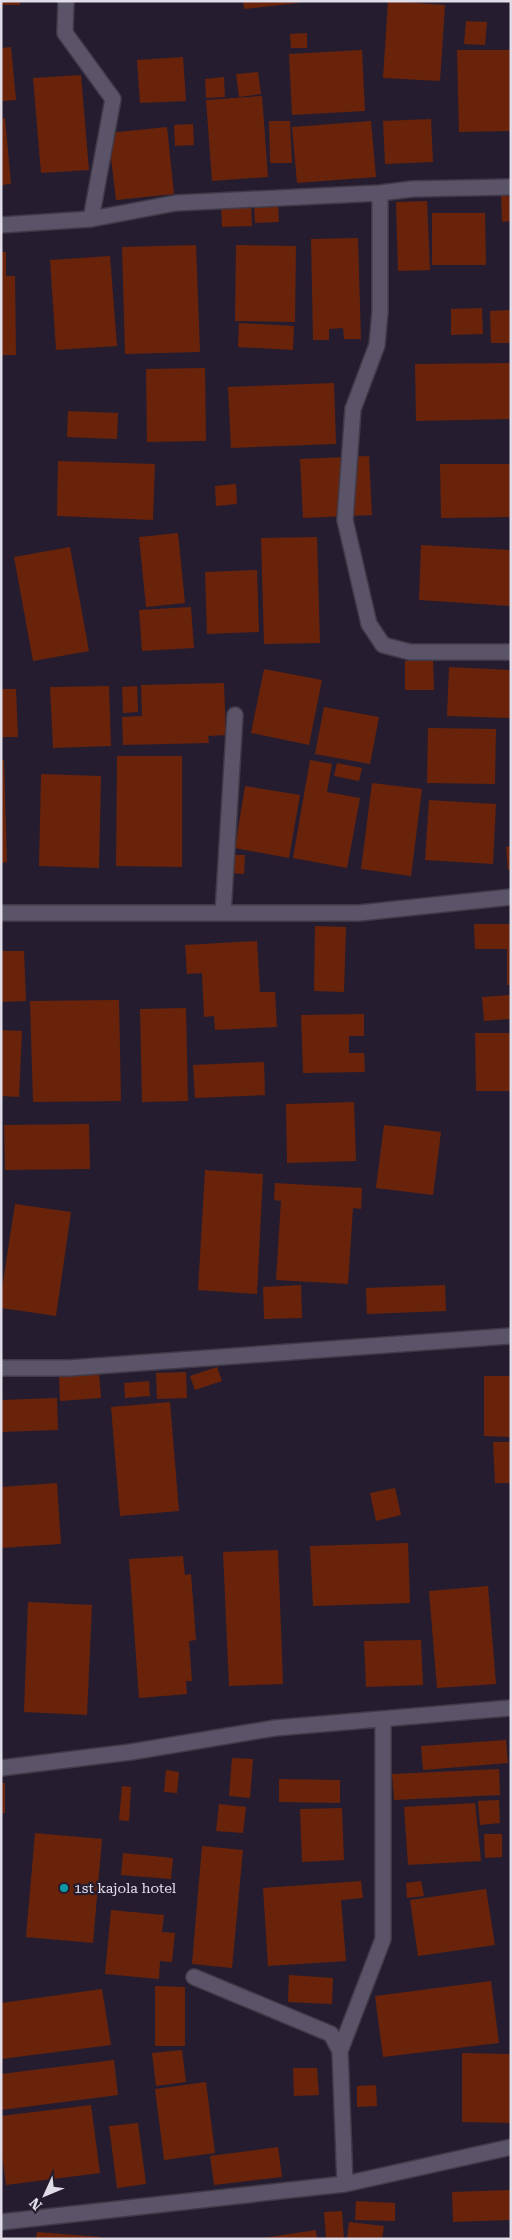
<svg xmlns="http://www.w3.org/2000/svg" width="512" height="2240" font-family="'Roboto Serif',serif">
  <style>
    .building { fill: #69230a }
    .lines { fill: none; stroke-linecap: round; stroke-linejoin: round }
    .minor-casing { stroke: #403a48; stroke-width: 18 }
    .minor { stroke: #5b5367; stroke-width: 15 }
    .culture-dot { fill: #0f9aa8; stroke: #251d2f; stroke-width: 2 }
    .labels { text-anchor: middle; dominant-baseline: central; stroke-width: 4.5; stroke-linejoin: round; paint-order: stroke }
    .poi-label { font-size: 14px; fill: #e0dce8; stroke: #251d2f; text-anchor: start }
  </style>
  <rect width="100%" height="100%" fill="#251d2f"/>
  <path class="building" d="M1 1H20V5H1Z
    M243 1H298V3L244 9Z
    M388 1 445 5 440 81 383 78Z
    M466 21 487 22 485 45 464 44Z
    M307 33V48H291L290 34Z
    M11 47 16 100 1 101V48Z
    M362 50 365 111 292 115 289 54Z
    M457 50H511V131L459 132Z
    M183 57 186 101 140 103 137 60Z
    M258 72 261 94 239 97 236 74Z
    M81 75 89 170 41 173 33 78Z
    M224 77 225 97 206 98 205 79Z
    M262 96 268 177 212 181 206 100Z
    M5 118 11 184 1 185V119Z
    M431 119 433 162 385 164 383 121Z
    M269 121H290L292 163H270Z
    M371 121 376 177 297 183 292 127Z
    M193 124 194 145 175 146 174 125Z
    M167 127 174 194 116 200 108 133Z
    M501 193H511V221L502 222Z
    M427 201 430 270 398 271 396 202Z
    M251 203 252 226 222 227 221 205Z
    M278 205 279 222 255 223 254 206Z
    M432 213H485L486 265H432Z
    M358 238 361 339H344L343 328 329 329V340H313L311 239Z
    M196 245 200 352 125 354 122 247Z
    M236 245 296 246 295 322 235 321Z
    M1 252H6V276H15L16 355H1Z
    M110 256 117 346 56 350 50 260Z
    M482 308 483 334 451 335V309Z
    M511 310V343H491L490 311Z
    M239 323 294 326 293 350 238 347Z
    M511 363V419L416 421 415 364Z
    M205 368 206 441 147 442 146 369Z
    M334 383 336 444 231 448 228 387Z
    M68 411 118 413 117 439 67 437Z
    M369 456 372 515 303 518 300 459Z
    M58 461 155 464 153 520 57 516Z
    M440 464H511V517L441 518Z
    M236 484 237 504 216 506 215 486Z
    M178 533 185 603 146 607 139 537Z
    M317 537 320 643 264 644 261 538Z
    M421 545 511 550V606L419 600Z
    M70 547 89 651 33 661 14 557Z
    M257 570 259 632 207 634 205 572Z
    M191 607 194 648 142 651 139 610Z
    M405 661H433L434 690H405Z
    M449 667 511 670V718L447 716Z
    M264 669 322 680 309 745 251 733Z
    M224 683 226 735 208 736 209 743 123 745 122 717 142 716 141 685Z
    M109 686 111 746 53 748 50 687Z
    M137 686 138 712 123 713 122 687Z
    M1 689H16L18 737H1Z
    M324 707 379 717 370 764 315 754Z
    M428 728 496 729 495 784 427 783Z
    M117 756H182V867L116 866Z
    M1 760H4L7 862 1 863Z
    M310 760 332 764 327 792 360 798 347 868 293 858Z
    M337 763 362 768 359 781 334 776Z
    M41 774 101 776 99 868 39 866Z
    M372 783 422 789 411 876 361 869Z
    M245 786 300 795 289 858 235 848Z
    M429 800 496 804 493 864 425 860Z
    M511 846V870H508L506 847Z
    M231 855H245L244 874 231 873Z
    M474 924H511V985H507V949H475Z
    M315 926 346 927 344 992 314 991Z
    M257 941 260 992H275L277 1027 215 1030 214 1016 204 1017 202 973 187 974 185 945Z
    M1 951H24L26 1001 1 1002Z
    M511 995V1019L484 1021 482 997Z
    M119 1000 121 1101 33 1102 30 1001Z
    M186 1008 188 1101 142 1102 140 1009Z
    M364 1014V1036H349V1053H364L365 1072 303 1073 301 1015Z
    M1 1030 22 1031 19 1097 1 1096Z
    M475 1033H511V1091H476Z
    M264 1062 265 1095 195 1098 193 1065Z
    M354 1102 356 1161 287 1163 286 1104Z
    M89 1124 90 1169 5 1170 4 1125Z
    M384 1125 441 1132 433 1195 376 1188Z
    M205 1170 263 1174 257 1294 198 1290Z
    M275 1183 362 1188 361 1209 353 1208 348 1284 276 1280 281 1201 274 1200Z
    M15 1204 71 1212 56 1316 1 1308V1295Z
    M301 1285 302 1318 264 1319 263 1287Z
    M445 1285 446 1311 367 1314 366 1288Z
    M217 1367 222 1381 195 1390 190 1376Z
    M186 1372 187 1398 157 1399 156 1373Z
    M99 1373 101 1398 60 1401 59 1376Z
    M484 1376H511V1437L484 1436Z
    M149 1381 150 1396 125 1398 124 1383Z
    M57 1398 58 1430 1 1432V1400Z
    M170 1402 179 1511 120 1516 111 1407Z
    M493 1442H511V1483H495Z
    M57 1483 61 1544 1 1548V1487Z
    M395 1488 401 1515 376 1521 370 1493Z
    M408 1543 410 1603 313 1606 310 1546Z
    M278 1550 283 1684 229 1686 223 1552Z
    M183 1556 185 1575 191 1574 196 1640 189 1641 192 1681H186L187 1694 139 1698 129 1559Z
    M488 1586 496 1684 437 1688 429 1591Z
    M28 1602 92 1605 87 1715 24 1712Z
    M421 1640 423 1685 366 1687 364 1641Z
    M506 1740 508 1763 423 1770 421 1746Z
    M232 1758 253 1759 250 1798 229 1796Z
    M499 1769 500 1795 394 1800 392 1774Z
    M166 1770 179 1772 177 1793 164 1792Z
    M279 1779 340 1780V1803L279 1802Z
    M1 1783H5V1813H1Z
    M122 1786 131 1787 129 1821 119 1820Z
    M499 1800 500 1823 480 1825 478 1801Z
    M475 1803 481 1861 408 1865 404 1807Z
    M219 1804 246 1807 243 1833 216 1831Z
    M342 1808 344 1860 302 1862 300 1809Z
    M35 1833 102 1839 93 1943 26 1937Z
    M484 1834H502V1857L485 1858Z
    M202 1846 243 1850 232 1968 192 1964Z
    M123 1853 173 1858 171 1879 121 1875Z
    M361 1881 363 1898 341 1900 346 1961 268 1966 263 1888Z
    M421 1881 424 1896 407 1898 406 1883Z
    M486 1889 495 1945 418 1956 410 1900Z
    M111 1910 164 1915 162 1932 175 1933 172 1962 160 1961 159 1979 105 1974Z
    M289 1975 333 1978 332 2004 288 2002Z
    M491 1981 499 2043 383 2057 375 1996Z
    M155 1986 185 1987V2046H155Z
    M102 1989 111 2045 1 2059V2003Z
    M182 2050 186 2082 156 2086 152 2053Z
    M462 2053 511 2054V2123L462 2122Z
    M114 2060 118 2095 1 2110V2074Z
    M293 2068H317L319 2095 294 2096Z
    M206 2082 215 2153 164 2160 155 2089Z
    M376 2085 377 2106 357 2107V2086Z
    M91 2105 100 2173 6 2185 1 2147V2116Z
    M138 2123 146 2184 117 2188 109 2126Z
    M278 2147 282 2177 214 2185 210 2156Z
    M511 2190V2220L453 2222 452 2192Z
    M356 2201 395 2203V2221L355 2220Z
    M342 2211 344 2239H326L324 2212Z
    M349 2222 384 2226 382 2239H347Z
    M316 2230 317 2239H263V2238Z
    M37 2232 101 2237V2239H36Z"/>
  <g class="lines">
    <defs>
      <path id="minor" d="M66 1 65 33 113 99 91 219
        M380 193V312L377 345 353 409 345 520 369 624 383 645 410 652H511
        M1 225 91 219 176 203 380 193 412 189 511 187
        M1 913H359L511 897
        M223 913 235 715
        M1 1368H69L511 1336
        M1 1768 131 1752 275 1728 511 1708
        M194 1977 331 2034 340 2051 345 2184
        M340 2051 383 1939V1719
        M1 2222 345 2184 511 2147"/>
    </defs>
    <use href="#minor" class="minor-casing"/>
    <use href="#minor" class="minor"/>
  </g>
  <circle class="culture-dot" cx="64" cy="1888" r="5"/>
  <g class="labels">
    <g class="poi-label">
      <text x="74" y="1888">1st kajola hotel</text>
    </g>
  </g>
  <rect width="512" height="2240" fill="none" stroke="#e0dce8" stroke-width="5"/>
  <g transform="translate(45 2195) rotate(226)" stroke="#251d2f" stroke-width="4" paint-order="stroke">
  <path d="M0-4L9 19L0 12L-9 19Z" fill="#e0dce8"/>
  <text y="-8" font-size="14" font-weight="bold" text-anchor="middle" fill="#e0dce8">N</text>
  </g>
</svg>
